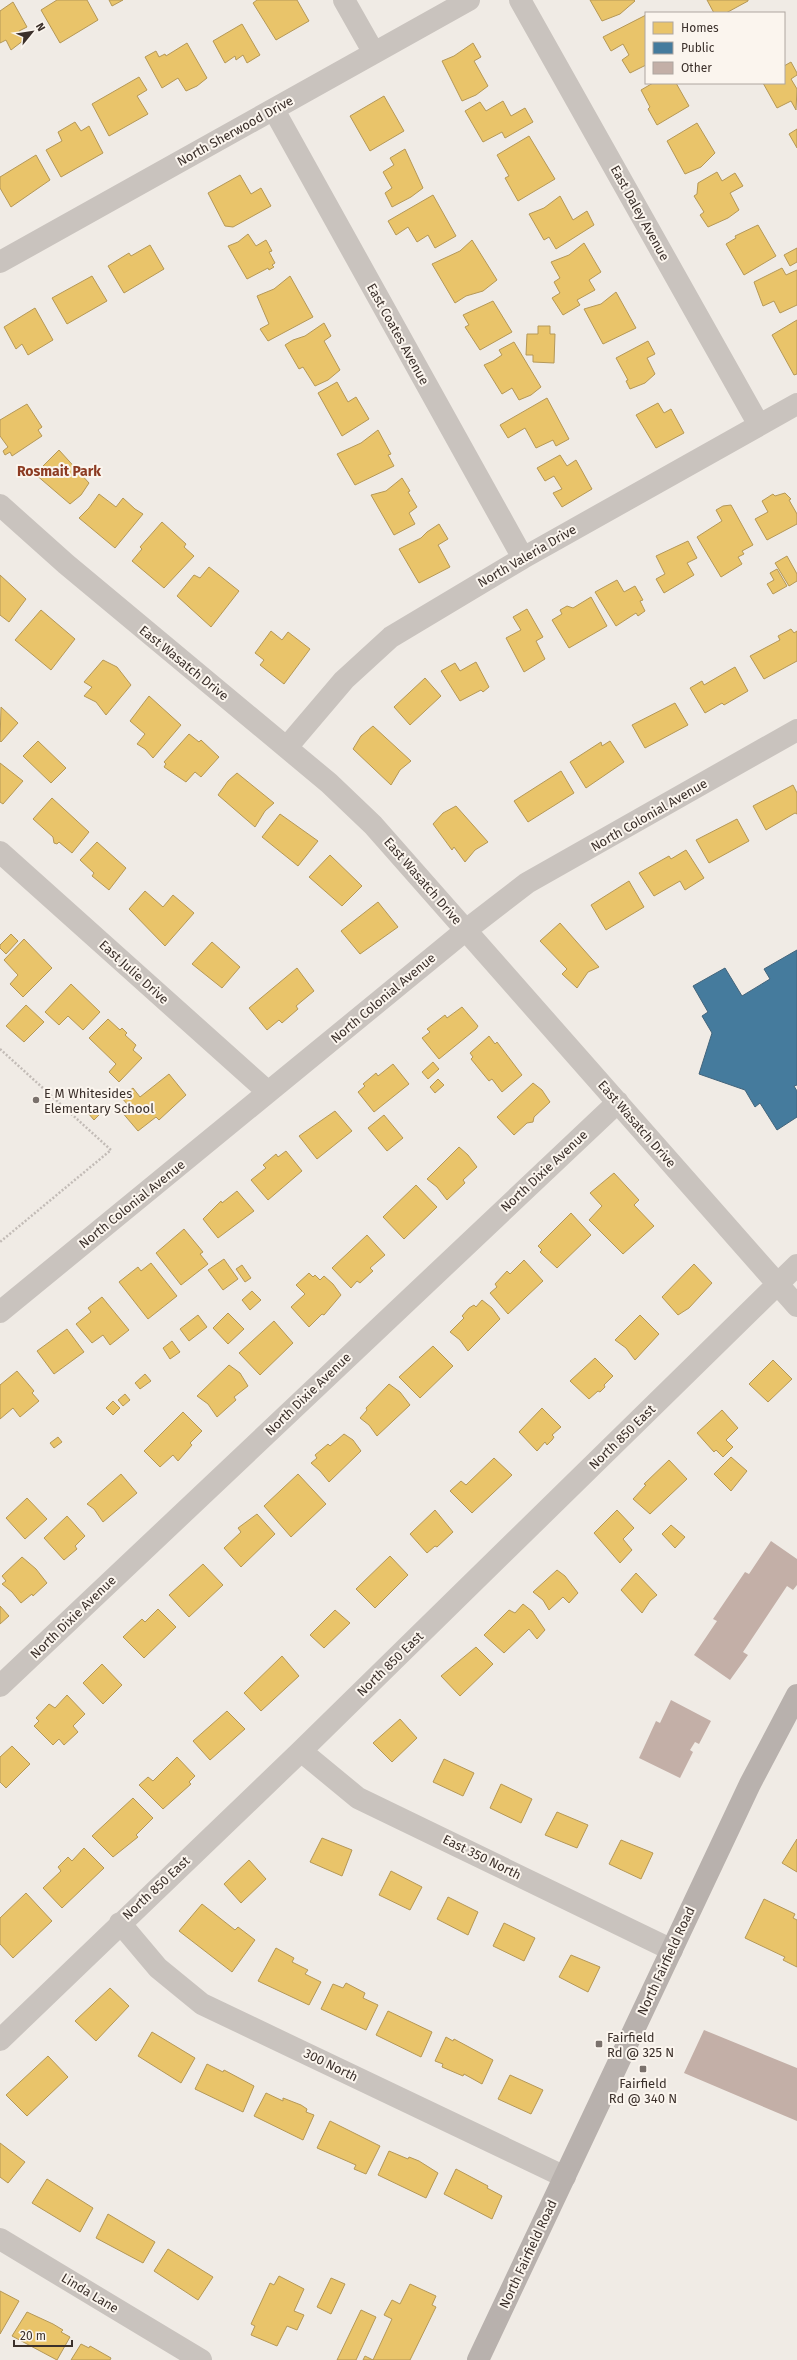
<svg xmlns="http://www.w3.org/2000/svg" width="797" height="2360" font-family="'Fira Sans',sans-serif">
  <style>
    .homes { fill: #e9c46a; stroke: #b59857 }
    .public { fill: #457b9d; stroke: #42647b }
    .building { fill: #c3afa7 }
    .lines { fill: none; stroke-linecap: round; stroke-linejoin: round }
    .path { stroke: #c2bbb6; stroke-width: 2.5; stroke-dasharray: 2 2; stroke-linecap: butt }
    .minor { stroke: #c9c3be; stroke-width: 22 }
    .major { stroke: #b8b1ad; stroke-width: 22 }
    .poi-dot { fill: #7a716c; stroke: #fbf5ee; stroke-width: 1.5 }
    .labels { text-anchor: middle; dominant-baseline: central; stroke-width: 4; stroke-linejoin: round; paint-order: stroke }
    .street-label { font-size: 13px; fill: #3b302b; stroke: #fbf5ee }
    .poi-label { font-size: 13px; fill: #3b302b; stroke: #fbf5ee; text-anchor: start }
    .neighbourhood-label { font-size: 14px; font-weight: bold; fill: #8c3b22; stroke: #fbf5ee }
  </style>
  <rect width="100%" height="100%" fill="#f0ebe5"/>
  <path class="homes" d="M57 0H87L98 20 60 43 41 10Z
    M109 0H123L112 6Z
    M257 0H297L309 21 276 40 253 3Z
    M590 0H634L635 1 620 14 602 21Z
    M707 0H748V1L726 13H714Z
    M13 2 27 27 19 31 24 40 11 50 6 40 0 43V11Z
    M646 15V65L630 73 622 60 629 55 623 44 611 51 603 37Z
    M242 24 260 55 247 63 243 55 236 60 235 56 225 63 213 41Z
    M187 43 207 78 197 86 186 91 178 78 162 88 145 57 156 51 159 57 165 54 166 56Z
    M473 43 481 57 474 61 488 86 476 95 462 101 442 61 454 56Z
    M791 62 797 73V75L791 79 797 89 796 110 791 101 777 108 763 83H784V66Z
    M139 77 147 90 137 96 148 114 109 136 92 104Z
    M653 83H676L689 106 657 125 648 109 650 107 641 90Z
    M384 96 404 131 370 151 350 116Z
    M503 101 511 116 525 108 533 122 505 138 502 132 483 142 465 111 480 102 486 111Z
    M75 122 81 131 89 126 103 153 61 177 46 150 62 141 58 132Z
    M697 123 715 153 701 167 685 174 667 141Z
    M797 129V148L789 134Z
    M529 136 555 179 518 201 505 178 509 176 497 155Z
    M405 149 423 188 411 197 392 207 385 193 392 188 383 172 394 165 390 158Z
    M36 155 50 180 11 207 0 188V177Z
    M717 172 722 181 735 173 743 186 730 193 739 210 728 218 708 227 700 215 704 212 694 196 697 194 698 183Z
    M240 175 251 194 261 188 271 206 233 227 225 226 208 193Z
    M433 195 456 236 435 248 428 235 417 242 408 227 396 235 388 221Z
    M560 196 573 220 587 211 594 225 556 249 549 237 544 240 529 214 544 208Z
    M758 225 776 256 744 275 726 244 736 238 735 236Z
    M248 234 256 246 266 240 272 251 269 252 275 263 272 265 274 267 269 270 268 268 247 279 228 246 238 242Z
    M472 240 497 280 483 291 466 296 455 303 432 264 460 251Z
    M584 243 601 272 589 280 595 290 577 300 580 305 563 315 552 298 560 293 554 282 560 278 551 262 569 255Z
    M150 245 164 269 124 293 108 266 129 253 131 256Z
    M797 248V262L790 266 784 255Z
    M782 268 786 275 797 270V305L780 313 774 301 763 306 754 282Z
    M92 276 107 301 67 324 52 298Z
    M290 276 313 317 268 341 260 329 269 324 257 296 274 289Z
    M616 292 636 328 603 344 584 309 601 304Z
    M493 301 512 332 480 350 465 327 469 325 463 315Z
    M35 308 53 340 28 355 22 344 16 349 4 327Z
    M797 320V374L794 375 772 335Z
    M324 323 331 336 324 341 340 370 328 380 315 386 303 367 299 369 285 345 293 340 305 336Z
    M538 326H550V334H555L554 363 533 362V355H526L527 334H538Z
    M648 341 655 354 647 358 655 374 645 383 630 389 626 381 628 380 616 358Z
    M514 342 541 387 531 395 519 400 512 388 502 394 484 365 493 361 502 355 499 350Z
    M337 382 348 402 356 397 369 419 342 436 318 393Z
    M547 398 569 439 556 446 553 440 536 448 525 428 508 438 500 425Z
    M658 403 664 413 671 409 684 433 656 448 636 415Z
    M27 404 42 427 38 430 42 436 12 456 10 452 5 455 3 451 8 447 0 436V420Z
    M378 430 391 454 388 455 394 466 355 485 337 454 361 443Z
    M59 450 89 483 81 495 70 504 35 474Z
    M560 455 567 466 576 460 592 489 562 507 553 493 562 489 554 476 545 481 537 468Z
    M402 478 410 491 408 492 417 507 409 513 415 524 394 535 371 495 386 491Z
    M785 493 791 499 789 500 797 514V524L767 540 755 519 768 512 762 501 773 494 775 496Z
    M99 494 116 507 123 498 135 509 143 514 115 548 79 518 89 508Z
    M731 505 753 545 742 551 744 554 738 557 742 564 721 577 697 537 722 521 716 510 723 506Z
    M162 522 186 544 184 547 194 556 164 588 132 561 142 549 140 547Z
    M439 524 448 539 438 545 450 567 419 583 399 549 421 538 427 532Z
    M688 541 697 558 687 563 694 575 664 593 656 579 665 574 656 556Z
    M787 556 797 574V581L789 586 775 563Z
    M209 567 239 591 211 627 177 596 194 575 200 578Z
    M777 569 787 586 773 594 767 584 774 580 770 573Z
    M0 575 26 599 9 622 0 615Z
    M617 580 624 592 635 586 643 600 640 601 645 611 638 616 636 613 616 626 595 592Z
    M591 597 607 626 569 648 552 620 562 614 560 610 567 606 573 608Z
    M527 609 543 637 536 641 545 659 524 672 506 638 521 630 513 617Z
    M41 610 75 639 51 670 15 640Z
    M791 629 794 633 797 631V661L764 679 750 656 780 640 778 636Z
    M271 631 282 640 288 632 310 649 284 684 260 665 264 660 255 653Z
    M103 660 117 667 131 685 106 715 96 702 84 696 92 687 84 682Z
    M476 662 489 687 483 692 481 690 460 701 441 671 455 663 460 671Z
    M735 667 748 691 724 705 722 703 705 713 690 688 702 681 704 685Z
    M425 678 441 696 410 725 394 707Z
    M149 696 181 725 153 758 145 749 137 744 145 734 130 721Z
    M675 703 688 725 645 748 632 725Z
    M1 707 18 723 1 742 0 741Z
    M373 726 411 761 400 770 391 785 353 749 361 736Z
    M189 734 199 742 201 740 219 757 201 777 195 772 186 782 164 767 166 764 164 762Z
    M38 741 66 768 51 783 23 756Z
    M610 741 624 762 586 788 570 762 601 742 602 746Z
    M0 763 23 781 3 804 0 802Z
    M561 771 574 793 528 822 514 801Z
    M237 773 274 803 265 811 255 827 218 795 228 781Z
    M793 785 797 793V814L795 813 766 830 753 806Z
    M52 798 89 832 72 853 59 842 57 844 54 843 53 837 33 819Z
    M456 806 488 842 475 850 465 862 454 847 452 850 433 824 443 813Z
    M280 814 318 841 298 866 262 837Z
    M737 819 749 841 709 863 696 840Z
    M97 842 126 868 109 890 92 876 94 873 80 860Z
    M686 850 704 878 685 890 680 881 654 896 639 873 669 856 671 859Z
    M330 855 362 886 342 906 309 877Z
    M629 881 644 907 606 930 591 905Z
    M145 891 163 907 173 895 194 913 165 946 129 909Z
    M378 902 398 927 360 954 341 931Z
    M560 923 599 967 588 972 577 988 562 974 567 969 540 941Z
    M11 934 18 941 6 954 0 948V945Z
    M24 939 52 968 23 997 10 984 18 975 4 960Z
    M212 942 240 967 222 988 192 964Z
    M297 968 314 991 296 1006 298 1009 282 1023 279 1020 267 1030 249 1008Z
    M71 984 100 1012 83 1030 68 1016 59 1025 45 1012Z
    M26 1005 44 1022 24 1042 6 1026Z
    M462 1007 478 1026 476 1029 439 1059 422 1038 430 1032 427 1029 445 1015 447 1018Z
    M108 1019 120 1030 122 1028 127 1033 125 1035 136 1045 133 1050 142 1058 119 1082 109 1072 116 1064 89 1038Z
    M489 1036 495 1044 497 1042 522 1075 502 1092 492 1079 489 1081 471 1059 473 1057 470 1053Z
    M433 1062 439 1069 428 1079 422 1072Z
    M393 1064 409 1084 374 1112 358 1092 365 1086 363 1084 376 1073 378 1076Z
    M169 1074 186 1095 159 1120 156 1117 138 1131 121 1111 128 1105 121 1097 133 1088 140 1097Z
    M438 1079 444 1085 435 1093 430 1087Z
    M533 1083 542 1090 550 1102 534 1117 533 1122 527 1123 514 1135 497 1117Z
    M93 1108 99 1115 94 1120 88 1113Z
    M335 1111 352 1131 317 1159 299 1136Z
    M384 1115 403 1138 387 1151 368 1128Z
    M459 1147 468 1155 477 1167 463 1180 465 1183 447 1200 437 1187 427 1179Z
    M286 1151 302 1171 268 1200 251 1180 266 1168 263 1165 276 1154 278 1157Z
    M614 1173 639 1200 634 1205 654 1226 623 1254 589 1220 602 1206 590 1193Z
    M416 1185 437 1207 404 1239 383 1217Z
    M237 1191 254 1211 218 1238 203 1219 221 1201 222 1203Z
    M571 1213 591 1235 557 1268 540 1252 542 1250 538 1246Z
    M184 1229 203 1252 200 1254 208 1264 181 1285 156 1253Z
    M367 1235 385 1255 370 1268 373 1271 360 1283 357 1281 351 1288 332 1268Z
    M224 1259 238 1279 223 1290 208 1270Z
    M524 1260 543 1281 508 1314 490 1293 497 1287 495 1284 507 1271 510 1274Z
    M151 1263 177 1296 148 1319 119 1282 138 1267 141 1271Z
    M694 1264 712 1283 689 1308 678 1315 662 1297Z
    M242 1265 251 1278 245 1282 236 1269Z
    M309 1273 313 1277 315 1275 320 1280 324 1276 333 1284 341 1295 324 1315 322 1314 309 1327 291 1307 305 1294 296 1285Z
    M252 1291 261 1300 250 1310 242 1300Z
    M102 1297 129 1330 110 1345 103 1335 92 1343 76 1324 91 1312 88 1308Z
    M482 1300 492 1308 500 1319 468 1351 460 1340 450 1332 464 1318 462 1316 469 1308 474 1305 476 1307Z
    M228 1313 244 1329 228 1344 213 1328Z
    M198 1315 207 1327 189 1341 180 1329Z
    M640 1315 659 1334 635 1360 626 1348 615 1340Z
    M274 1321 293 1343 260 1375 239 1353Z
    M67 1329 84 1352 54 1374 37 1351Z
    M172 1341 180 1352 170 1359 163 1348Z
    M433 1346 453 1366 420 1398 399 1377Z
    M595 1358 613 1376 604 1385 605 1387 600 1392 598 1391 589 1399 570 1381Z
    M773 1360 792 1379 768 1402 749 1384Z
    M229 1365 240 1373 248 1386 234 1397 236 1400 217 1417 208 1404 197 1396Z
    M17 1371 34 1391 32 1393 39 1401 20 1417 13 1408 0 1419V1385Z
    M145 1374 151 1381 140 1389 135 1383Z
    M389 1384 400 1392 410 1405 377 1436 369 1425 360 1418 367 1410 366 1408Z
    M125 1394 130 1400 123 1406 118 1400Z
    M113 1401 120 1408 113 1415 106 1408Z
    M542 1408 561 1427 552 1435 554 1437 552 1440 547 1445 545 1442 537 1451 519 1432Z
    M722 1410 738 1428 726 1440 733 1447 723 1457 716 1450 714 1452 697 1433Z
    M183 1412 202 1431 190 1443 192 1445 178 1461 173 1455 160 1467 144 1451Z
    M344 1434 353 1440 361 1451 329 1482 320 1471 311 1463 317 1458 315 1455 328 1444 330 1446Z
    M58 1437 62 1442 54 1448 50 1443Z
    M731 1457 747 1471 731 1491 714 1474Z
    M494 1458 512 1475 472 1513 450 1491 461 1481 466 1485Z
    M669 1460 687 1479 650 1514 633 1499 646 1485 644 1484Z
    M121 1474 137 1493 103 1522 94 1509 87 1504Z
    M298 1474 326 1504 291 1537 264 1506Z
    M27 1498 47 1519 25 1539 6 1518Z
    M435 1510 453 1532 437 1547 435 1546 427 1553 410 1534Z
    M617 1510 634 1528 623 1539 632 1550 620 1563 594 1533Z
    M257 1514 275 1534 241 1567 224 1548 241 1532 238 1528Z
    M67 1516 85 1536 75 1546 77 1549 64 1560 44 1538Z
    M671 1525 685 1537 675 1548 662 1534Z
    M390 1556 408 1575 375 1608 356 1589Z
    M22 1557 36 1569 47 1583 33 1596 32 1594 21 1603 12 1592 2 1584 6 1581 2 1576Z
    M203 1564 223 1585 189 1617 169 1595Z
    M557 1570 565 1576 578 1593 569 1603 563 1597 549 1610 543 1600 533 1592Z
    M636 1573 657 1595 650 1601 642 1613 621 1590Z
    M523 1604 532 1611 545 1630 537 1639 529 1629 504 1653 484 1635 509 1610 515 1613Z
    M0 1606 9 1616 0 1624Z
    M158 1609 176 1627 144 1658 123 1637 142 1619 145 1622Z
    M335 1610 350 1623 324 1648 310 1635Z
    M476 1647 493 1664 460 1696 441 1676Z
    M282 1656 299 1676 261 1711 244 1693Z
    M102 1664 122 1685 103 1704 83 1683Z
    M67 1695 85 1714 73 1726 78 1732 64 1745 59 1739 53 1745 34 1726 39 1721 36 1718 49 1704 55 1708Z
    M227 1711 245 1729 210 1760 193 1741Z
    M400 1719 417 1738 392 1762 373 1743Z
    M12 1746 30 1764 6 1788 0 1782V1757Z
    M177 1757 195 1776 189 1782 191 1784 163 1809 139 1785 148 1777 153 1781Z
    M444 1759 474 1773 463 1796 433 1782Z
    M501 1784 532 1799 521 1823 490 1808Z
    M133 1798 153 1818 136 1835 138 1837 113 1857 92 1836Z
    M557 1812 588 1825 577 1848 545 1835Z
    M322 1838 352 1850 342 1876 310 1862Z
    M797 1839V1872L782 1863Z
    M621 1840 653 1853 641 1879 609 1864Z
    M84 1848 104 1868 62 1908 43 1888 61 1871 58 1867 68 1857 72 1861Z
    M249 1860 266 1879 241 1903 224 1884Z
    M391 1871 422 1887 410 1910 379 1895Z
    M26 1893 52 1921 13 1958 0 1944V1918Z
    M448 1897 478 1912 468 1935 437 1919Z
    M764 1899 795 1914 793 1918 797 1920V1967L783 1960 785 1957 745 1938Z
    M202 1904 235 1930 238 1927 255 1940 232 1972 179 1931Z
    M504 1923 535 1938 524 1961 493 1946Z
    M276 1948 294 1958 292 1962 308 1970 305 1974 321 1982 309 2005 258 1981Z
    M571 1955 600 1967 588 1992 559 1977Z
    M346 1983 365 1993 363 1998 378 2005 366 2030 321 2009 333 1984 343 1988Z
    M110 1988 129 2006 96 2041 75 2021Z
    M388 2011 432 2032 421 2057 376 2035Z
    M152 2032 195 2058 181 2083 138 2056Z
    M446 2037 453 2041 454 2039 493 2060 482 2084 464 2074 463 2076 442 2067 443 2064 435 2061Z
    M48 2056 68 2077 27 2116 6 2095Z
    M207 2064 223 2072 224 2070 254 2086 243 2112 195 2089Z
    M510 2075 543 2090 531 2114 498 2099Z
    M266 2093 283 2101V2098L301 2105 307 2109 306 2112 314 2115 303 2140 254 2116Z
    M330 2121 380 2146 366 2174 354 2169 356 2165 317 2148Z
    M0 2143 25 2162 8 2183 0 2177Z
    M389 2151 408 2159 409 2157 419 2161 438 2173 426 2198 378 2175Z
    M456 2169 488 2186 487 2188 502 2196 492 2219 444 2194Z
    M47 2179 93 2208 80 2232 32 2203Z
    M108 2214 155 2242 143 2263 96 2238Z
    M168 2249 213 2277 198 2300 154 2271Z
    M279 2276 304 2289 294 2311 304 2315 297 2330 287 2326 277 2346 251 2335 255 2326 251 2324 270 2283 274 2285Z
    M331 2278 345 2284 331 2314 317 2307Z
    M410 2284 436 2296 432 2305 436 2307 410 2360H363L365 2356 373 2360 392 2319 384 2315 392 2300 400 2304Z
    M0 2291 19 2301 0 2334Z
    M361 2310 376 2317 356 2360H337Z
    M27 2312 53 2324 63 2330 61 2332 70 2337 57 2360 12 2336Z
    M81 2344 89 2348 90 2346 111 2358 110 2360H71Z"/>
  <path class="public" d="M797 950V1085L794 1086 797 1091V1117L777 1130 760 1103 755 1107 745 1090 699 1074 712 1033 702 1016 708 1012 693 986 725 968 742 996 770 979 764 969Z"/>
  <path class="building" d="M771 1541 797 1559V1585L793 1590 787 1586 743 1652 748 1655 730 1680 694 1655 717 1621 713 1619 745 1572 749 1574Z
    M671 1700 711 1721 699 1744 695 1742 690 1750 693 1752 680 1778 639 1758 656 1721 660 1723Z
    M704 2030 797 2068V2121L684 2073Z"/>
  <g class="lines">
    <path class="path" d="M0 1049 111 1150 0 1242"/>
    <path class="minor" d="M344 0 374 53
      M520 0 759 425
      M274 110 523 558
      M0 262 469 0
      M0 505 66 564 329 783 373 825 797 1306
      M287 747 344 680 391 637 523 558 797 404
      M0 852 268 1092
      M0 1312 466 930 527 883 797 730
      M0 1686 618 1102
      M301 1751 358 1798 672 1950
      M120 1923 158 1968 202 2004 565 2177
      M0 2040 301 1751 797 1265
      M0 2239 201 2360"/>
    <path class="major" d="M478 2360 750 1784 797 1695"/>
  </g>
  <g class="poi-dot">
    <circle cx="36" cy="1100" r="4"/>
    <rect x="595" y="2040" width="8" height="8" rx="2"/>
    <rect x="639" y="2065" width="8" height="8" rx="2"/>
  </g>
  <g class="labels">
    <g class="street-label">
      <text transform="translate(235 131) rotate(-29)">North Sherwood Drive</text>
      <text transform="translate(640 213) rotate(61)">East Daley Avenue</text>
      <text transform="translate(398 334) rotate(61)">East Coates Avenue</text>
      <text transform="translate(527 556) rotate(-30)">North Valeria Drive</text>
      <text transform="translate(184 663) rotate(39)">East Wasatch Drive</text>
      <text transform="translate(649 815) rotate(-30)">North Colonial Avenue</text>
      <text transform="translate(423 881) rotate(49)">East Wasatch Drive</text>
      <text transform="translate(134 972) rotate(42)">East Julie Drive</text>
      <text transform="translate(383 998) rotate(-40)">North Colonial Avenue</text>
      <text transform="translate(637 1124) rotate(49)">East Wasatch Drive</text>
      <text transform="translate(544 1171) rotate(-43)">North Dixie Avenue</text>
      <text transform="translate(132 1204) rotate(-39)">North Colonial Avenue</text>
      <text transform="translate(308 1394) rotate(-44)">North Dixie Avenue</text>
      <text transform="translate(622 1437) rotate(-44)">North 850 East</text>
      <text transform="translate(73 1617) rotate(-44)">North Dixie Avenue</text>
      <text transform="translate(390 1664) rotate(-44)">North 850 East</text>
      <text transform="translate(482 1857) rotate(26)">East 350 North</text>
      <text transform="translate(156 1888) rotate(-43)">North 850 East</text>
      <text transform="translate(666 1961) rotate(-65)">North Fairfield Road</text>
      <text transform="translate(331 2065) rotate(26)">300 North</text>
      <text transform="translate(528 2254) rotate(-65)">North Fairfield Road</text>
      <text transform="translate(90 2293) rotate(31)">Linda Lane</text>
    </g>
    <g class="poi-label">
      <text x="44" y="1093">E M Whitesides<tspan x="44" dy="15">Elementary School</tspan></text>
      <text x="607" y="2037">Fairfield<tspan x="607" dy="15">Rd @ 325 N</tspan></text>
      <text x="643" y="2083" text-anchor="middle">Fairfield<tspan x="643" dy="15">Rd @ 340 N</tspan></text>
    </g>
    <g class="neighbourhood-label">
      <text x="59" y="471">Rosmait Park</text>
    </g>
  </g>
  <rect x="645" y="12" width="140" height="72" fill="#fbf5ee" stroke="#aea6a0"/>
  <rect x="653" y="22" width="20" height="12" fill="#e9c46a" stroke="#aea6a0"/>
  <text x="681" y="32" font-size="12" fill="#3b302b">Homes</text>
  <rect x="653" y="42" width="20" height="12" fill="#457b9d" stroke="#aea6a0"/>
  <text x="681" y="52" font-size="12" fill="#3b302b">Public</text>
  <rect x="653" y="62" width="20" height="12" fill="#c3afa7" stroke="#aea6a0"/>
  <text x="681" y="72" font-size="12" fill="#3b302b">Other</text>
  <g transform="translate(32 32) rotate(60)" stroke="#fbf5ee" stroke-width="3" paint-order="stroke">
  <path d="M0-3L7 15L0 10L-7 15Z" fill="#3b302b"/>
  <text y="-6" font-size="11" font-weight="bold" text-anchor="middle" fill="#3b302b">N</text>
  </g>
  <path d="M14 2340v6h58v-6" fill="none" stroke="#3b302b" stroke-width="2"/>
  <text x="20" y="2340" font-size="12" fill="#3b302b" stroke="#fbf5ee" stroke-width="3" paint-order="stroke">20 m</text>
</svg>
